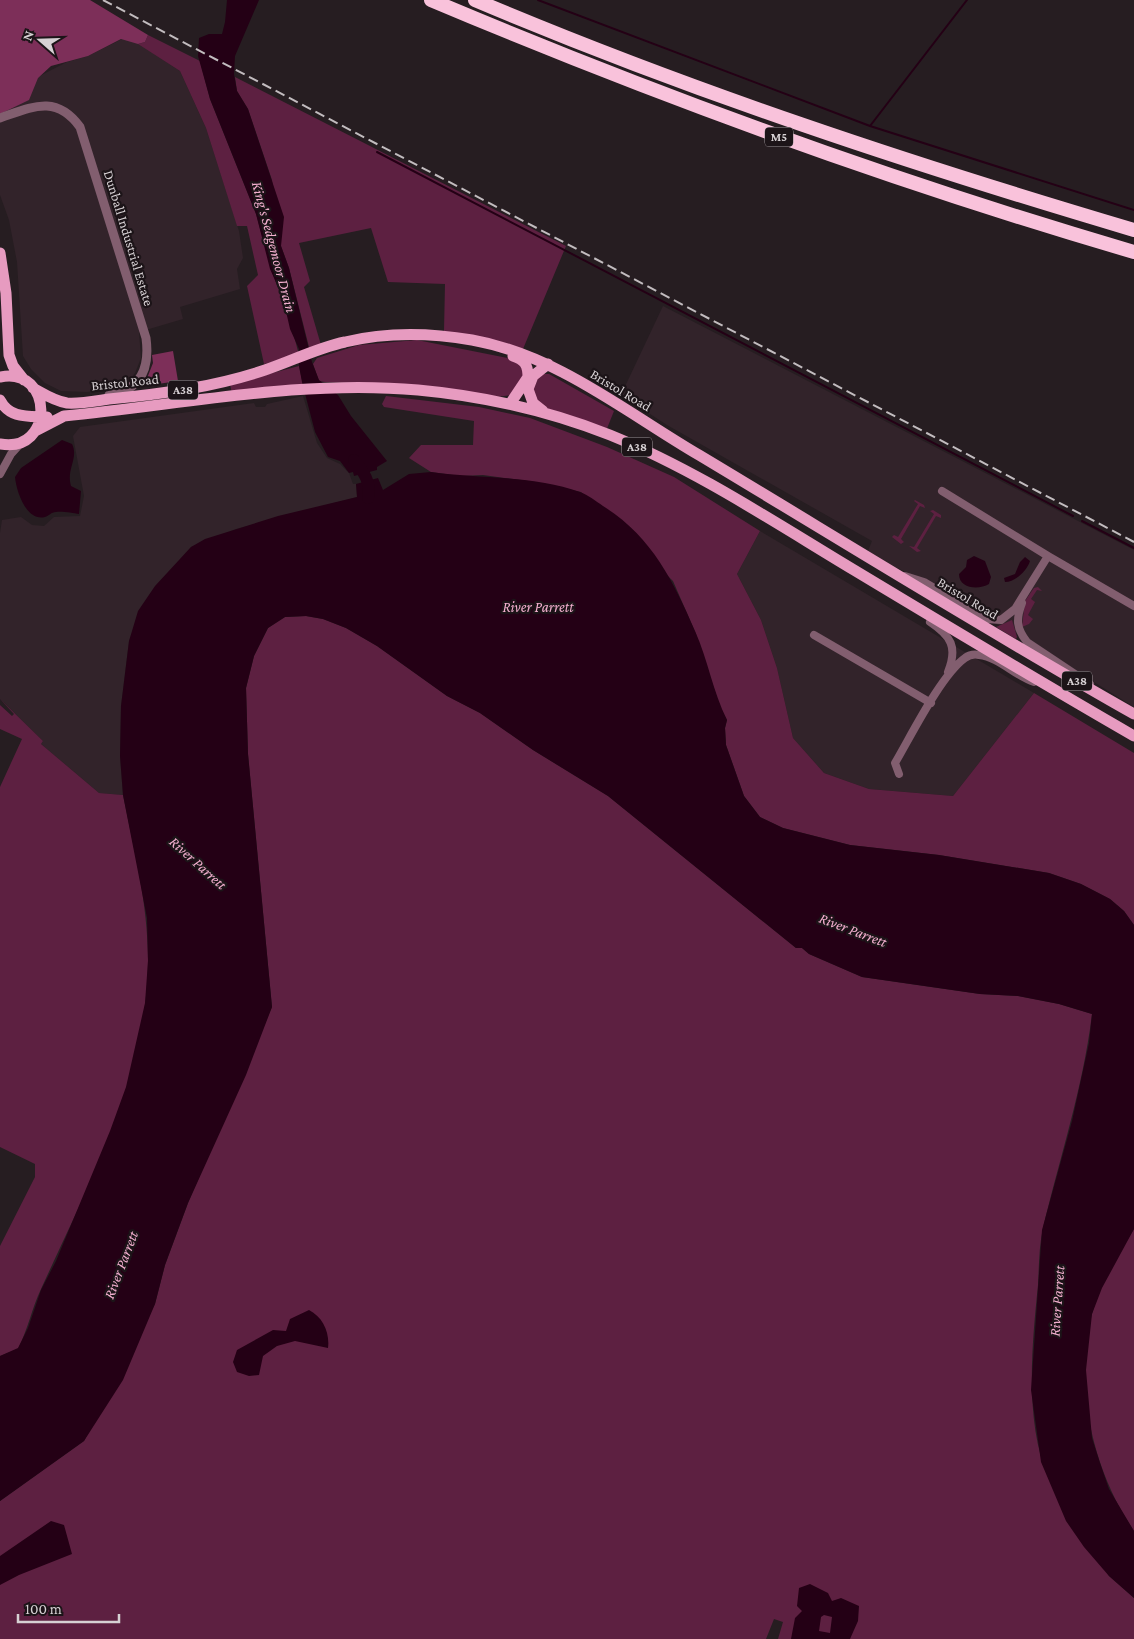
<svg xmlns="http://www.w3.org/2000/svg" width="1134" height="1639" font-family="'Crimson Pro',serif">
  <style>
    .built { fill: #32232a }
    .green { fill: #5d2041 }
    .forest { fill: #7d2f59 }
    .water { fill: #240015; fill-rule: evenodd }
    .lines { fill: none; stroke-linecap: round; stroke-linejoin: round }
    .stream { stroke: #240015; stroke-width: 2 }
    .river { stroke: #240015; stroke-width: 12 }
    .minor { stroke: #825e6f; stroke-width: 8 }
    .tertiary { stroke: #825e6f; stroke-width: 9 }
    .primary { stroke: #e79bc0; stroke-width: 11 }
    .motorway { stroke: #f9c2db; stroke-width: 14 }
    .rail { stroke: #c2bcbf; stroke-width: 2; stroke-dasharray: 10 5; stroke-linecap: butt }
    .labels { text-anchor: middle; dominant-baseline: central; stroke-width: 4.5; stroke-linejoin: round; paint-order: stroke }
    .shield { fill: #1c1418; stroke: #9f989c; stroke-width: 1 }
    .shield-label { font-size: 12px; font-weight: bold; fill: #d7d1d4 }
    .street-label { font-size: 14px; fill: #d7d1d4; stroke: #1c1418 }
    .water-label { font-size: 15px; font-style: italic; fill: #f3afcf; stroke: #1c1418 }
  </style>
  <rect width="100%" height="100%" fill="#261d21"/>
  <path class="built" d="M122 39 134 41 180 71 206 128 239 231 243 258 237 269 240 289 180 307 183 319 139 332 141 358 135 373 128 382 118 388 87 392 61 391 45 383 31 369 23 356 17 262 9 220 0 195V99L24 84 67 62 88 56Z
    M663 306 1134 550V707L1017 634 994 623 923 580 895 567 868 551 872 541 667 425 621 395Z
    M303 396 317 443 327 458 340 464 349 473 353 484H356L357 497 236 529 191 547 174 567 134 628 129 641 121 706 120 756 123 795 99 793 41 744 43 741 0 699V533L2 520 21 517 32 525 44 526 54 517 80 516 84 496 73 436 80 427 254 403 256 407H265L267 404Z
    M760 531 1034 693 953 796 869 789 824 773 793 738 777 668 761 620 737 574Z"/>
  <path class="green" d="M148 35 200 61 210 99 256 214 272 272 289 317 299 355 264 364 247 286 258 275 247 226H237L206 128 180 71 138 44 145 42Z
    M235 77 566 246 523 349 444 331 445 284 388 282 371 228 299 243 310 281 304 287 321 345 310 351 289 268 281 246 272 180 248 109 237 91Z
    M417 340 517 360 525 375 513 395 496 397 370 383 325 382 319 381 313 364 317 358 359 345Z
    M299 366 303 385 232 394 230 384Z
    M540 374H549L614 411 606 431 548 410 531 396 534 380Z
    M386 396 479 407 530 418 607 447 674 477 760 531 737 574 761 620 777 668 793 738 824 773 869 789 953 796 1034 693 1134 753V925L1124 911 1110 899 1081 884 1049 873 939 855 850 845 783 828 760 817 744 796 726 745 725 728 727 720 720 707 696 634 673 581 581 492 535 482 483 475 460 476 431 472 409 458 421 445H473L474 421 384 407 382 404Z
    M915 500 924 505 925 508 920 506 901 539 904 542 901 544 892 537 894 535 898 537 918 504 914 501Z
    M933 510 941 515V518L936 516 917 548 921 551 917 552 909 546 914 547 934 514 930 511Z
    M1038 587 1042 591 1037 590 1031 599 1035 602 1028 615 1033 619 1029 624 1022 627 1025 601 1034 588Z
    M306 616 323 619 346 628 377 646 447 696 480 713 533 750 608 796 796 948H802L809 954 862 977 980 994 1018 996 1059 1004 1092 1014C1083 1088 1060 1157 1043 1228 1039 1246 1039 1266 1038 1285 1032 1345 1024 1423 1049 1479L1109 1576 1134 1598V1639H778L783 1622 774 1619 766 1639H0V1501L84 1441 155 1304 165 1265 188 1203 272 1007 248 754 246 688 254 656 268 628 285 617Z
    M1012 620 1017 637 1016 639 996 627Z
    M0 699 43 741 41 744 99 793 123 795C134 850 148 903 148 960 148 1075 88 1186 41 1289 32 1308 28 1329 18 1349L0 1356V1246L35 1177V1164L0 1147V787L22 739 0 729V705L12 716 14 714Z
    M1134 1229V1531C1093 1471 1073 1385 1092 1314 1100 1284 1118 1254 1134 1229Z"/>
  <path class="forest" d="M0 0H90L148 35 145 42 138 44 121 39 88 56 51 66 38 78 29 100 0 114Z
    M173 351 178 381 144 386 153 363 152 355Z"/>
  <path class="water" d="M227 0H259L235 56 234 74 237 91 248 109 284 217 281 246 289 268 312 362 319 380 338 395 351 416 387 461 377 467V470L354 476 353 472 349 473 340 461 328 457 315 432 302 382 299 366V349L290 329 283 298 270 269 256 214 210 99 198 56 199 38 209 34H222L225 22Z
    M62 440 72 444C79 458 66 469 71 486L81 491 79 514C73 513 62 511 56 512 51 512 49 516 45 517 26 522 16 490 15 477L21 468Z
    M431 472C478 479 534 475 580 492 588 495 596 501 603 506 651 536 673 580 695 631 708 660 713 692 727 720L725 728 726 745 744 796 760 817 783 828 850 845 939 855 1049 873 1081 884 1110 899 1124 911 1134 925V1229L1102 1288 1092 1314 1086 1370 1092 1438 1100 1463 1109 1489 1134 1531V1598L1109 1576 1084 1547 1066 1521 1041 1462 1031 1390 1042 1230 1072 1121 1089 1043 1092 1014 1059 1004 1018 996 980 994 862 977 809 954 802 948H796L608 796 533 750 480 713 447 696 377 646 346 628 323 619 306 616 285 617 268 628 254 656 246 688 248 754 272 1007 246 1075 188 1203 165 1265 155 1304 123 1380 84 1441 0 1501V1356L18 1348 28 1328 41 1290 56 1261 110 1131 126 1087 145 1003 148 961 147 918 123 795 120 756 121 706 129 641 138 611 155 586 191 547 205 539 278 516 357 497 356 484 378 478 383 490 409 474Z
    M974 556 985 561 991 577 989 584C979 590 959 589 959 574L966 567 967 560Z
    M1025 557 1030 561C1027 571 1015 582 1005 582L1004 578 1015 574 1020 562Z
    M309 1310C323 1317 330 1333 328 1348L295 1341 277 1346 263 1356 259 1375 249 1376 237 1372 233 1362 237 1350 273 1330 286 1331 290 1319Z
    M51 1521 64 1525 72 1554 19 1575 0 1585V1556Z
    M810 1584 828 1593 832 1601 841 1598 859 1606 858 1621 850 1639H791L795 1618 802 1611 797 1606 799 1588ZM824 1615 832 1617 830 1633 819 1631 821 1617Z"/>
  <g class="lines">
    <path class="stream" d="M538 0 870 126 1134 210
      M870 126 967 0
      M377 152 1073 516
      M1082 521 1134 548"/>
    <path class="river" d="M354 460C363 471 372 483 368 498"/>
    <path class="minor" d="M0 474 11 454 21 443
      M942 491 1048 556
      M905 576 924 582 986 619 1001 620 1015 609 1048 556 1134 606
      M1022 603C1016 619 1016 628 1027 642L1090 684
      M930 622C951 636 958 647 948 672
      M814 635 931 703
      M899 774 895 763C911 736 941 675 965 658 969 655 974 654 979 655 999 657 1015 676 1034 682"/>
    <path class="tertiary" d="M0 118C32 107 56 94 80 127L146 338C150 368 141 390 109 395"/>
    <path class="primary" d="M0 253 6 293 9 355 13 366 24 380
      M0 377C54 366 55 454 0 444
      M33 388C44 394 54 401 67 403 80 404 95 401 109 399 162 394 214 387 265 370 292 361 317 348 345 342 386 332 431 333 472 340 557 355 627 413 699 455 844 542 987 631 1134 714
      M0 400C10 419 28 416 47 417
      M510 404 528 377C528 365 525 360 513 356
      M543 411 533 403 528 389 533 376 548 364
      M35 431 64 416C181 405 300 379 418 390 483 396 549 411 610 435 696 470 774 522 854 570 947 626 1040 682 1134 736"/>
    <path class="motorway" d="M431 0C661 97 894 182 1134 252
      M475 0C690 91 911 164 1134 230"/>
    <path class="rail" d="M103 0 1134 542"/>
  </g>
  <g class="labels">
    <g class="shield">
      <rect x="765" y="127.5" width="28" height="19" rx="4"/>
      <rect x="168" y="380.5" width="30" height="19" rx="4"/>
      <rect x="622" y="437.5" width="30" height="19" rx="4"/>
      <rect x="1062" y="671.5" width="30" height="19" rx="4"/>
    </g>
    <g class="shield-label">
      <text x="779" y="137">M5</text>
      <text x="183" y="390">A38</text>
      <text x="637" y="447">A38</text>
      <text x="1077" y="681">A38</text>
    </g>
    <g class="street-label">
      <text transform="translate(129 238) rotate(73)">Dunball Industrial Estate</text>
      <text transform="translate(125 382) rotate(-6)">Bristol Road</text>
      <text transform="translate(621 390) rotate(31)">Bristol Road</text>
      <text transform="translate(968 598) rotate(31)">Bristol Road</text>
    </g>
    <g class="water-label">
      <text transform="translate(274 247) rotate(75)">King's Sedgemoor Drain</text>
      <text x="538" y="607">River Parrett</text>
      <text transform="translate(198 863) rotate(42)">River Parrett</text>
      <text transform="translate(853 930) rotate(21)">River Parrett</text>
      <text transform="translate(121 1265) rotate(-69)">River Parrett</text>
      <text transform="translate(1057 1301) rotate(-86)">River Parrett</text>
    </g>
  </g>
  <g transform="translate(40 40) rotate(290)" stroke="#1c1418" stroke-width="4" paint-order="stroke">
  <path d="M0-4L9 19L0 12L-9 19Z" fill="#d7d1d4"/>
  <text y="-8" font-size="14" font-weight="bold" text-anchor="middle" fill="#d7d1d4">N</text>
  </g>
  <path d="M18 1614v8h101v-8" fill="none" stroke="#d7d1d4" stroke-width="2.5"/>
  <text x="25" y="1614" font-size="15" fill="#d7d1d4" stroke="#1c1418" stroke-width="4" paint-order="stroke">100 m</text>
</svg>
